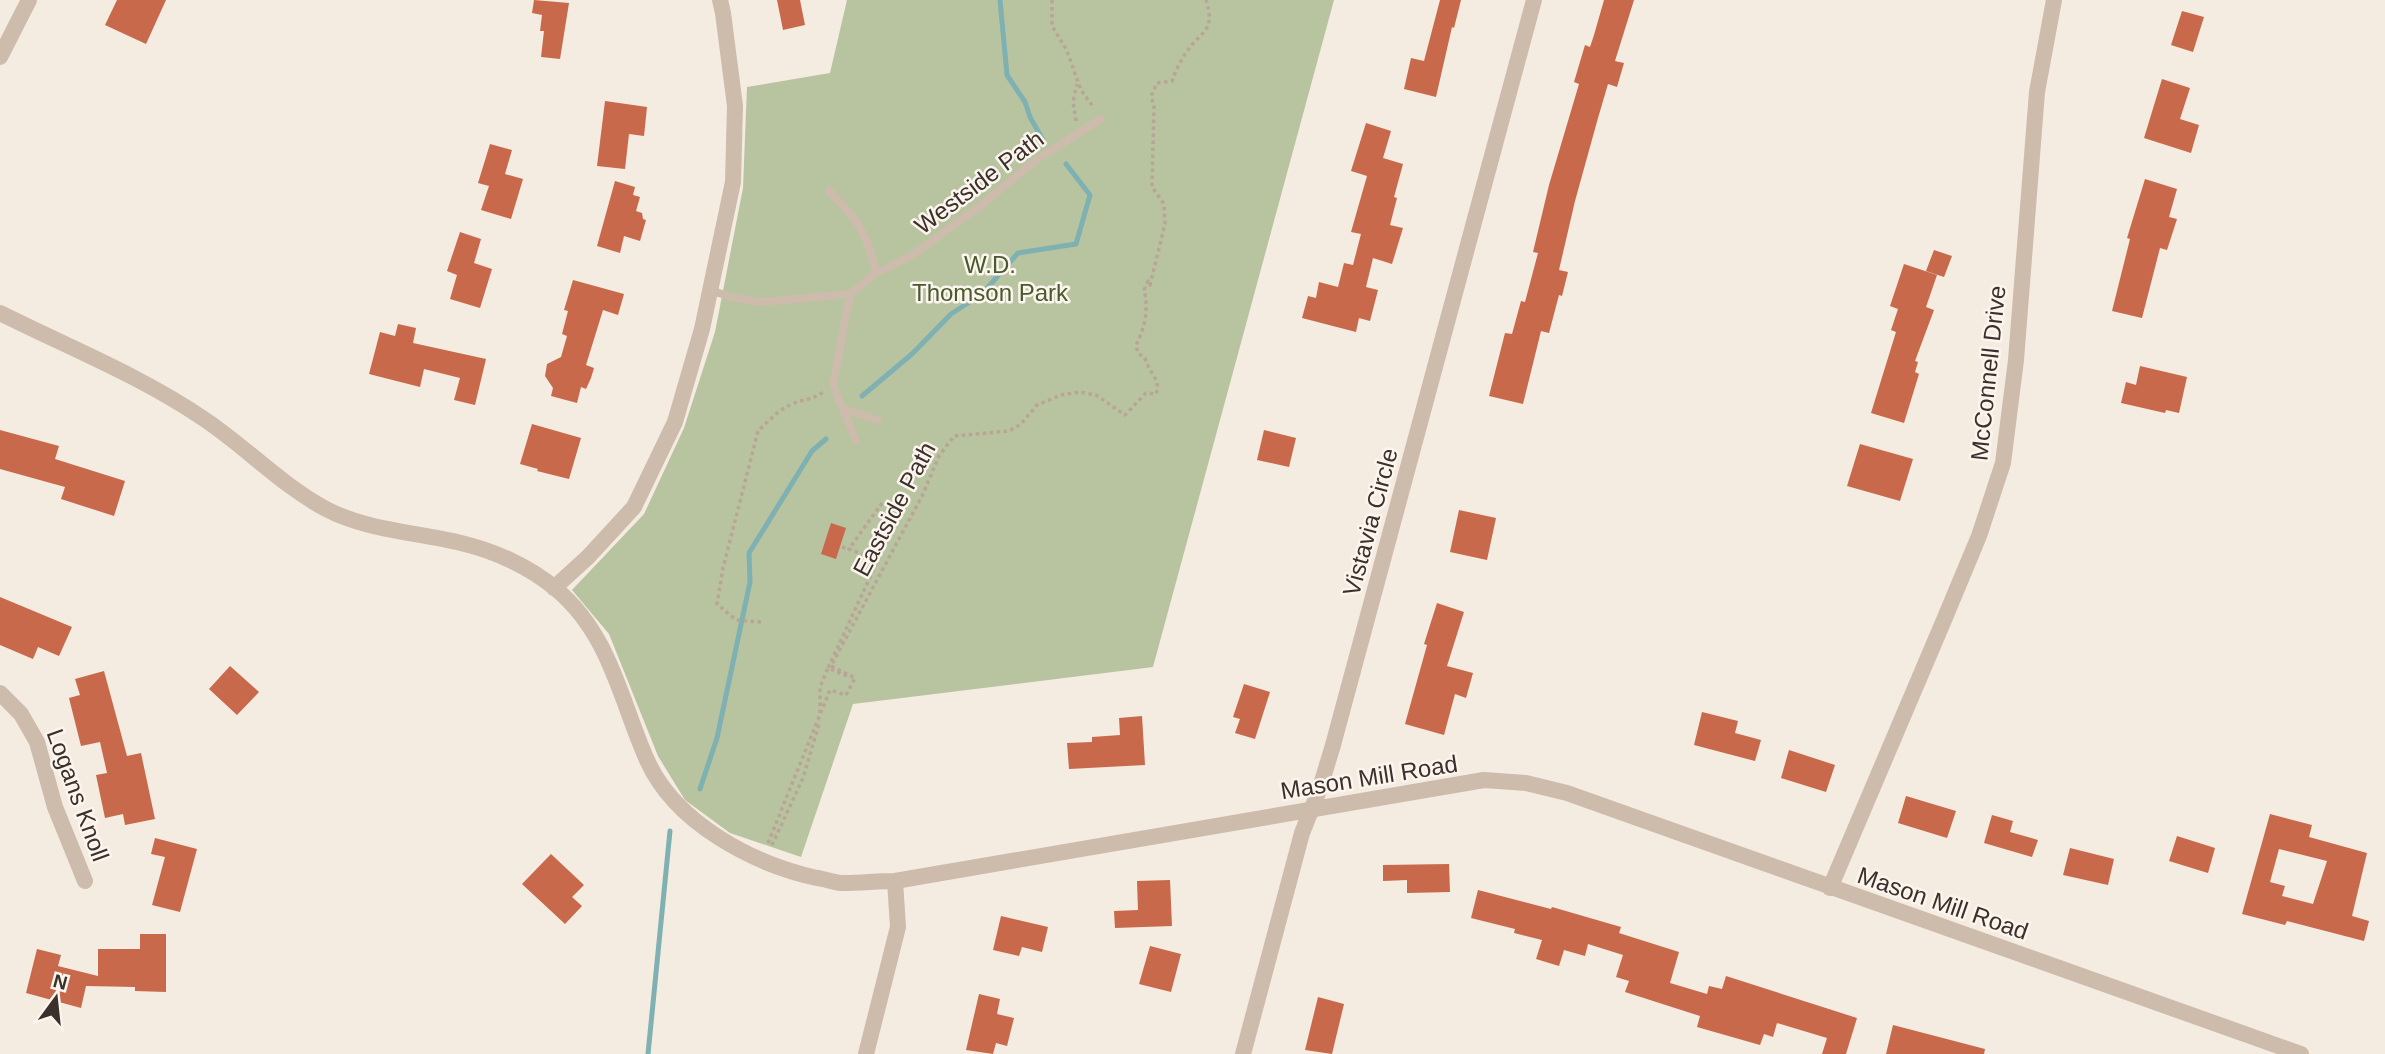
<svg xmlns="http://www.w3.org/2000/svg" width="2385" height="1054" font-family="Arial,sans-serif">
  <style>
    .park { fill: #b8c4a0 }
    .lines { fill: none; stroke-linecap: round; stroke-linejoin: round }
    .stream { stroke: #7fb0b2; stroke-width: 5 }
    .building { fill: #c8694b; fill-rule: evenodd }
    .path { stroke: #b9a596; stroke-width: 3.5; stroke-dasharray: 3.5 3.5; stroke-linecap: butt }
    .lane { stroke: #cdbbac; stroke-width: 8 }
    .street { stroke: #cdbbac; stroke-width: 16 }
    .labels { text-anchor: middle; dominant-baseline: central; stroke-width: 5; stroke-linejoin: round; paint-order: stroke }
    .street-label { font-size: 24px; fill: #3b302b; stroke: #fbf5ee }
    .park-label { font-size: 24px; fill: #4a5a2e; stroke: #fbf5ee }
  </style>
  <rect width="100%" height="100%" fill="#f4ebe1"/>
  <path class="park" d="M847 0H1334L1153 667 853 704 801 857 730 833 685 800 658 756 609 634 572 590 644 514 684 428 715 332 743 188 747 87 830 73Z"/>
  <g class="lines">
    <path class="stream" d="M1000 0 1007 75 1025 102 1030 117 1043 140
      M862 396 912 354 951 314 982 294 1018 253 1076 244 1090 195 1066 164
      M700 789 717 738 750 582 749 553 812 451 826 439
      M648 1054 670 831"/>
  </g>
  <path class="building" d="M117 0H166L146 44 105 25Z
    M534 0 569 3 560 59 541 57 544 31H540L542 15 532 13Z
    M777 0H800L805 25 783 30Z
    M1440 0H1461L1454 28 1452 27 1436 97 1404 89 1411 58 1424 61Z
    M1604 0H1634L1615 61 1624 63 1617 87 1608 84 1598 118 1575 201 1559 270 1568 272 1562 296 1559 295 1549 333 1541 331 1523 404 1489 396 1505 333 1512 334 1521 301 1525 302 1538 253 1533 252 1549 185 1579 84 1574 82 1585 45 1590 47 1594 35Z
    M2182 11 2204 17 2193 52 2171 45Z
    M2162 79 2190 88 2180 119 2199 125 2191 153 2144 138Z
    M605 101 647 107 644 136 629 134 625 169 597 166Z
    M1366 123 1391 131 1383 158 1403 164 1394 197 1397 198 1390 225 1403 228 1392 264 1373 258 1366 287 1378 290 1370 321 1359 318 1356 332 1302 318 1308 296 1316 298 1319 282 1338 287 1344 263 1353 265 1361 234 1351 232 1367 176 1351 171Z
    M490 144 512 150 505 174 523 179 511 219 481 210 489 186 478 183Z
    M2145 179 2177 189 2169 217 2177 219 2167 250 2160 248 2142 318 2112 311 2130 239 2127 238Z
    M615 181 635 187 633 195 640 197 636 211 642 213 643 219 646 220 640 241 624 236 620 253 597 246Z
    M460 232 481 239 474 263 492 269 480 308 450 299 457 275 447 271Z
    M1934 250 1952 256 1944 277 1926 271Z
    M1904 264 1937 275 1926 307 1934 310 1915 361 1918 362 1915 372 1919 374 1904 423 1871 413 1896 332 1891 330 1898 309 1890 306Z
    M573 280 624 294 618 315 603 310 586 365 594 368 591 378 586 389 581 387 577 403 551 396 553 388 545 376 547 364 561 357 567 336 562 334 568 311 564 310Z
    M398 324 416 328 413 343 486 359 475 405 454 400 460 378 424 369 420 387 369 374 380 332 395 336Z
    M2140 366 2187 377 2179 413 2166 410 2165 413 2121 403 2126 382 2136 385Z
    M532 424 581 438 569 479 537 471 538 469 520 464Z
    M0 430 59 446 55 459 125 481 114 516 61 499 65 487 0 469Z
    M1264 430 1296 438 1289 467 1257 460Z
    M1860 444 1913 459 1900 501 1847 486Z
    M1459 510 1496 518 1487 560 1450 552Z
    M831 523 846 528 836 559 821 554Z
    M0 597 72 627 59 656 38 647 33 659 0 645Z
    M1437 603 1464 612 1447 666 1473 673 1466 698 1455 694 1444 735 1405 724 1427 645 1424 644Z
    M230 666 259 692 237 715 209 689Z
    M104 671 127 756 141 753 155 819 125 825 123 814 105 818 96 775 107 773 100 742 81 746 69 698 80 695 75 679Z
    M1244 684 1270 692 1255 739 1235 733 1240 719 1233 717Z
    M1702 712 1738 721 1735 733 1761 740 1755 761 1694 745Z
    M1142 716 1145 765 1069 769 1067 743 1092 742V737L1120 735 1119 718Z
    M1789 750 1835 765 1826 792 1781 778Z
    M1906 796 1956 811 1947 838 1898 823Z
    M2270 814 2312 825 2309 837 2367 853 2352 916 2369 921 2364 941 2287 921 2285 925 2242 914ZM2279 849 2327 861 2313 904 2282 896 2285 886 2270 882Z
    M1992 815 2013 821 2010 832 2038 840 2032 857 1984 843Z
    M2177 836 2215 848 2208 873 2169 861Z
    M155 838 197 849 180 912 152 905 165 857 151 854Z
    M2070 848 2114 859 2108 885 2063 875Z
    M551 854 584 885 572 897 582 906 565 924 522 884Z
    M1449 864 1450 892 1407 893V880L1383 881V865Z
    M1170 880 1172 926 1115 928 1114 911 1138 910 1137 881Z
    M1478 890 1551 909 1552 907 1621 927 1619 933 1679 952 1670 983 1707 994 1709 986 1722 989 1726 976 1857 1018 1846 1054H1822L1827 1038 1777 1023 1773 1037 1764 1034 1760 1045 1697 1027 1700 1016 1625 992 1629 981 1616 977 1623 955 1588 944 1585 956 1564 950 1559 966 1536 959 1542 940 1514 933 1515 929 1471 918Z
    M1001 916 1048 927 1042 952 1022 947 1019 956 993 950Z
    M140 934H166V992L135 991V987L86 986 81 1008 26 993 37 949 61 955 58 966 98 976V949H140Z
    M1150 946 1181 954 1171 992 1139 984Z
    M979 994 1000 999 997 1014 1014 1018 1007 1046 996 1043 993 1054 966 1050Z
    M1318 997 1344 1004 1332 1054 1305 1050Z
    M1893 1025 1985 1049 1984 1054H1886Z"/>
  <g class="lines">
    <path class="path" d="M1052 0V26L1067 51 1081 90 1094 108
      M1076 121 1073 102 1077 84
      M842 547 849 549
      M761 622 736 620 717 604 723 568 758 431C768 422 778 410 790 405 802 399 813 400 823 392
      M847 676 828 668 878 560 849 549 882 503
      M820 713V687L828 668
      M768 843 830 690 846 695 855 678 831 666 922 496 939 456 954 436 1009 431 1021 424 1037 405 1061 395 1079 392 1096 395 1125 415 1146 393 1156 394C1162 380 1148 372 1145 358L1138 353 1136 345C1145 328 1149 308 1144 290L1148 281 1150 285 1165 224 1164 204 1152 187 1154 106 1151 96 1157 83 1172 81C1176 70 1181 59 1188 50 1202 30 1216 31 1206 0
      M772 845 803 778 820 721"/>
    <path class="lane" d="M829 191C857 218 868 236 876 273
      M710 290 731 297 761 302 850 294 876 273 913 255 984 203 1036 160 1101 119
      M850 294 833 385 856 441
      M843 409 878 420"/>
    <path class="street" d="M0 57 29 0
      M0 313C68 347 141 376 204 419 246 447 281 485 326 509 368 531 416 532 461 543 495 551 530 567 556 589 610 634 620 699 647 760 675 823 753 864 817 878 826 879 835 883 844 883 861 883 878 881 895 881L1484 780 1526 783 1567 793 2301 1054
      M554 588 588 557 634 507 675 422 702 329 733 182 735 106 723 13 720 0
      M0 693 21 714 37 742 55 807 85 881
      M1830 888 1944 620 1979 536 2003 463 2016 360 2037 92 2054 0
      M866 1054 898 927 895 881
      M1243 1054 1302 833 1320 788 1333 745 1534 0"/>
  </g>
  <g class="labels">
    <g class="street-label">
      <text transform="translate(979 182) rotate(-37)">Westside Path</text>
      <text transform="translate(1988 373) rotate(-84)">McConnell Drive</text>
      <text transform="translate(894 509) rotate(-62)">Eastside Path</text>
      <text transform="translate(1370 522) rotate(-75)">Vistavia Circle</text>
      <text transform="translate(1369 777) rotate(-9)">Mason Mill Road</text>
      <text transform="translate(78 795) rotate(70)">Logans Knoll</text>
      <text transform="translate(1943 903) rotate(19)">Mason Mill Road</text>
    </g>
    <g class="park-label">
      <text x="990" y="264">W.D.<tspan x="990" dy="28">Thomson Park</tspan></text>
    </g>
  </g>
  <g transform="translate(56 998) rotate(15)" stroke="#fbf5ee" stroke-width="5" paint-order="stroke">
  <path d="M0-5L12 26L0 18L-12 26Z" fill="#3b302b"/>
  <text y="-10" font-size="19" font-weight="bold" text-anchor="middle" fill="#3b302b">N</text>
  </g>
</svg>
